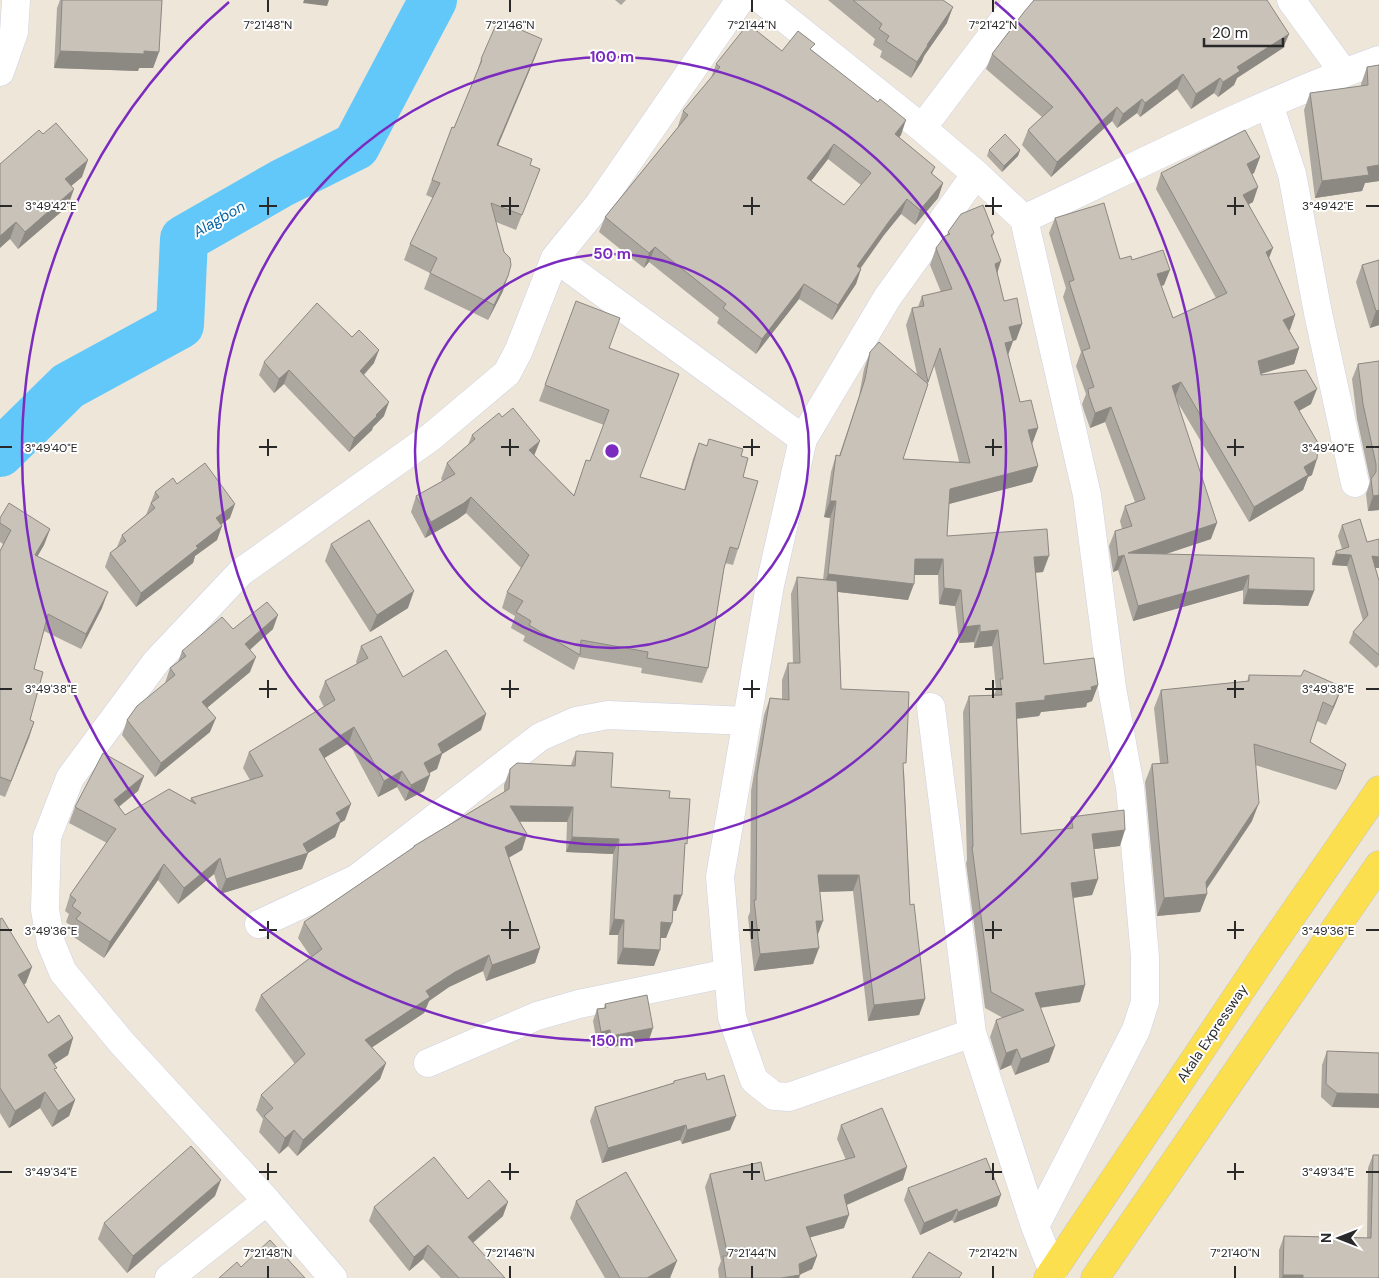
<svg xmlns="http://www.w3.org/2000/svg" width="1379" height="1278" font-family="'DM Sans',sans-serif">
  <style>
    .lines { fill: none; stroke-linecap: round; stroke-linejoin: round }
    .river { stroke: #62c7f9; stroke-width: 48 }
    .minor-casing { stroke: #ced1e4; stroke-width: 29 }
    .primary-casing { stroke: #c7c7c7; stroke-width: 29 }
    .minor { stroke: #fff; stroke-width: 28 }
    .primary { stroke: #fcdf4f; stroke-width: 28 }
    .wall { fill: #aca79f; fill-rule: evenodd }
    .shaded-wall { fill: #8c8882 }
    .building { fill: #c8c2b9; stroke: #8c8882; fill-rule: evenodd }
    .ticks { fill: none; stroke: #292929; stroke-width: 2 }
    .ring { fill: none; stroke: #7b2cbf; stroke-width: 2.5 }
    .labels { text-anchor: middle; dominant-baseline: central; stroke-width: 4; stroke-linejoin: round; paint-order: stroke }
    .street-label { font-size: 14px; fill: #292929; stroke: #fff }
    .water-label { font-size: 15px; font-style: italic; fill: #0262a4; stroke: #fff }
    .ticks-label { font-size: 12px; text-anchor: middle; fill: #292929; stroke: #fff; stroke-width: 4; stroke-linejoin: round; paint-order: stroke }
    .centre { fill: #7b2cbf; stroke: #fff; stroke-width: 2.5 }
    .ring-label { font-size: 15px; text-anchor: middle; font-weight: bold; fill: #7b2cbf; stroke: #fff; stroke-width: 4; stroke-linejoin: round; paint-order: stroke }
  </style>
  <rect width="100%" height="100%" fill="#ede6d9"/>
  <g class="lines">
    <path class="river" d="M0 453 68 386 180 325 184 239 282 183 356 146 433 0"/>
    <defs>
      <path id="minor" d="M762 0 922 128 976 174 1024 219 1087 495 1112 688 1130 787 1145 957V1002L1136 1030 1035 1226
        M1291 0 1344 73
        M0 72 14 32 16 0
        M1269 104 1292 174 1318 313 1355 483
        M922 128 1019 0
        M1024 219C1141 164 1257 104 1379 60
        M555 258 803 439
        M931 707 972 1033 1035 1226 1053 1272
        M259 924 356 879 540 737 576 721 608 715 747 721
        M972 1033 789 1097 774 1096 754 1080 732 1017 720 877 770 585 803 439 887 298 976 174
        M428 1063 537 1016 579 1004 728 973
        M169 1278 267 1201
        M333 1278 267 1201 122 1043 63 972 51 943 45 910 47 837 70 778 156 662 241 572 431 437 507 373 519 350 555 258 599 204 740 0"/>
      <path id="primary" d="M1048 1278 1264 956 1379 790
        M1095 1278 1379 865"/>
    </defs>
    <use href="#minor" class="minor-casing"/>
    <use href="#primary" class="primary-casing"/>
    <use href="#minor" class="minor"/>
    <use href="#primary" class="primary"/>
  </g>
  <path class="wall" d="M60 0H162L159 52 153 68H139L138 71 54 68 57 8Z
    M615 0H626L621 5Z
    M828 0H943L947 23 924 56 922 61 911 78 880 57 882 51 873 45 875 39Z
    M1289 34 1283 48 1237 78 1234 85 1218 97 1214 93 1191 109 1177 89 1140 117 1137 113 1117 128 1112 121 1051 177 1022 145 1028 130 1042 117 986 69 992 54Z
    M812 50 901 135 899 137 935 167 932 174 943 183 938 198 915 225 901 214 884 235 861 268V269L856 284 832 320 799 299 756 354 717 323 719 318 649 262 644 268 599 232 605 217 678 127V126L683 111 711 78 716 64 782 51ZM828 159 861 185 844 205 811 181Z
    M536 55 498 145 530 165 540 169 516 230 496 222 503 291 488 320 424 289 430 273 404 260 410 244 433 198 426 195 452 127 454 128 476 75 481 59Z
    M1379 65V181L1365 183 1362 191 1315 198 1304 110 1310 93 1361 86V84L1367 67Z
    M989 150H1020L1018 156 1002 172 987 156Z
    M1260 157 1254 173 1252 174 1253 202 1249 204 1269 258 1295 315 1289 330 1299 348 1294 364 1261 374V375L1311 404 1299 411 1312 475 1308 477 1303 490 1249 522 1175 398 1211 539 1165 554 1314 591 1308 606 1243 604V590L1133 621 1118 570 1113 572 1109 546 1115 531 1122 529 1120 521 1125 506 1135 502 1105 422 1090 428 1084 411 1082 404 1086 394 1076 366 1081 352 1063 297 1066 288 1049 233 1055 218 1120 259 1132 260 1164 285 1161 286 1173 318 1216 298 1156 189 1161 173Z
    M0 164 82 177 71 186 68 206 18 249 10 239Z
    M948 232 994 233 992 238 997 273 1004 301 1022 324 1016 340 1013 341 1008 354 1020 402 1038 428 1032 444 1038 466 1032 482 949 504 947 536 1043 572 1035 573 1044 664 1098 685 1092 701 1087 703 1086 707 1041 712 1039 716 1017 719 1021 834 1067 829 1071 817 1120 846 1094 849 1098 879 1092 895 1073 898 1085 985 1080 1002 1040 1008 1049 1062 1015 1075 1011 1065 1000 1070 990 1037 996 1020 1003 1018 985 1008 966 863 967 860 963 712 969 696 994 695 996 690 992 646 974 648V642L959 643 955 606 939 604 938 575H914L908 600 838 592 841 689 904 771 910 905 925 999 919 1015 868 1021 853 891 819 892 818 934 813 964 754 971 748 917 750 912 751 791 764 715 770 698 782 699V680L788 663H793L791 594 797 577 823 580 830 518 824 517 831 472 836 455 839 456 859 396 864 369 870 352 917 374 906 325 912 308 918 307 922 296 941 292 930 265 936 248 947 235ZM934 365 958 457 959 462 903 459Z
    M1379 260V325L1370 328 1356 282 1362 265Z
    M576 301 610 348 640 477 684 490 693 459 699 443 741 456 743 477 738 549 733 565 725 563 708 668 702 683 641 673 642 668 579 657 574 670 523 641 525 636 511 628 515 616 502 608 507 592 521 568 466 513 458 519 425 538 411 512 416 496 443 481 441 479 447 463 468 445 472 435 534 456 574 495 586 460 590 461 604 425 539 401Z
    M1379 361V510L1368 511 1366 494 1370 482V480L1357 419 1352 379 1358 364Z
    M264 362 374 363 364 375 384 416 373 427 372 430 349 452 284 384 274 393 259 375Z
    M177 484 230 518 221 524 222 526 217 540 195 556 193 563 136 607 105 567 110 553 117 547 122 535 146 515 155 492Z
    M0 518 50 529 44 545 37 556 102 608 81 649 44 631 34 669 30 720 34 722 5 797 0 795V551L3 544 0 542Z
    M1342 525 1367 542 1379 539V538V568H1375L1379 581V665L1376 668 1349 643 1353 632 1363 621 1347 566 1332 565V562L1336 551 1342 549 1338 536Z
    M331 544 408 608 370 632 325 561Z
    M233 629H273L250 650V672L207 708 210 732 155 777 122 735 127 720 165 683 170 668 178 662 182 651Z
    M361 646 403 677 486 714 481 730 442 754 437 769 429 773 430 775 424 791 405 801 397 787 378 797 349 743 324 758 345 820 340 823 335 837 308 853 302 869 220 894 214 874 178 904 158 880 104 958 71 935 73 928 66 922 69 914 65 911 70 895 107 843 69 823 75 807 144 776 138 791 119 807 125 815 190 801 191 798 250 780 243 768 249 752 324 707 319 697 325 681 357 664 356 662Z
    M1249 675 1342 687 1335 705 1326 725 1317 721 1310 742 1346 764 1340 782 1336 790 1255 765 1252 821 1206 890 1207 894 1200 912 1157 916 1145 782 1152 764 1160 763 1154 708 1161 690 1247 682Z
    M576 751 611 787 669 798 685 849 676 911H673L666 938H660L654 966 617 964 618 935H609L613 854 566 852 567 822H520L527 834 522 850 509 857 540 948 535 963 486 981 483 971 449 987 429 1001 424 1013 372 1047 386 1063 380 1079 297 1156 288 1146 279 1154 259 1132 263 1119 256 1110 261 1095 295 1064 255 1010 261 995 311 957 298 938 304 922 413 848 414 846 504 792V785L510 769 571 765Z
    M0 919 26 983 23 985 48 1023 73 1038 68 1055 54 1064 55 1071 75 1100 69 1116 52 1127 40 1108 9 1128 0 1113Z
    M605 1004 649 1040 607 1048 606 1042 597 1043 593 1021 597 1009 604 1008Z
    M1327 1051 1379 1053 1332 1107 1321 1097 1322 1065Z
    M707 1080 730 1130 682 1144 680 1140 602 1163 590 1121 595 1107 673 1083 674 1081Z
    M841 1125 903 1180 847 1205 844 1228 810 1237 817 1256 812 1269 800 1274 799 1278H719L718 1269 721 1261 705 1187 710 1174 765 1181 846 1160 837 1139Z
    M1373 1155 1379 1278H1279V1250L1284 1236 1367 1238 1368 1168Z
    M908 1188 997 1206 954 1223 952 1220 920 1235 904 1200Z
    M215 1196 127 1273 98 1239 104 1223Z
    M468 1199 503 1216 473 1243 505 1278H441L423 1259 409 1271 369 1221 374 1207Z
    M576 1201 671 1278H605L570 1218Z"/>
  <path class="shaded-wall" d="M304 0H329L327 6 303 3Z
    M953 7 947 23 924 56 922 61 911 78 917 62 927 45Z
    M1289 34 1283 48 1237 78 1234 85 1218 97 1223 82 1237 67Z
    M542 39 536 55 492 160 497 145Z
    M60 51H144L159 52 153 68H139L138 71 54 68Z
    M1183 74 1177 89 1140 117 1145 103Z
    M1220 78 1214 93 1191 109 1196 94Z
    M1142 99 1137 113 1117 128 1123 114Z
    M1117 107 1112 121 1051 177 1057 162Z
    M906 120 901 135 889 149 895 134Z
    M834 144 828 159 802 193 807 178Z
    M1020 150 1018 156 1002 172 1004 166Z
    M1260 157 1254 173 1241 180 1247 164Z
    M88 160 82 177 59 196 65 179Z
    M1379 165V181L1365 183 1362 191 1315 198 1322 181 1367 167Z
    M943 183 938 198 915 225 920 210Z
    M1258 187 1253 202 1238 210 1243 195Z
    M74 189 68 206 18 249 25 232Z
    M907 199 901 214 884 235 851 281 857 266 890 220Z
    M16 222 10 239 0 248V236Z
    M655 247 649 262 644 268 649 253Z
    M1273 248 1267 263 1266 252Z
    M1001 261 996 277 995 264Z
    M861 269 856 284 832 320 838 305Z
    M1170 270 1164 285 1152 289 1157 274Z
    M508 276 503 291 488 320 494 305Z
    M804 284 799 299 756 354 762 339Z
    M1379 310V325L1370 328 1376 311Z
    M1295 315 1290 330 1278 336 1283 320Z
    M1022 324 1016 340 1003 343 1009 327Z
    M1013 341 1007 358 1005 343Z
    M1299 348 1294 364 1253 376 1258 361Z
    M379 350 374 363 355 384 360 371Z
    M289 370 284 384 274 393 279 379Z
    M1181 382 1175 397 1172 386Z
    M1317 389 1311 404 1288 417 1294 402Z
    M389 402 384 416 373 427 372 430 349 452 354 438Z
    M1111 407 1105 422 1090 428 1095 413Z
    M1038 428 1032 444 1022 446 1028 430Z
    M540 441 534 456 529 450Z
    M1317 459 1312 475 1308 477 1303 490 1249 522 1254 507 1304 467Z
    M1038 466 1032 482 945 505 950 489Z
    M1379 495V510L1368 511 1373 496Z
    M471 497 466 513 458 519 425 538 431 522Z
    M830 501H836L830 518 824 517Z
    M235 504 230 518 211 532 216 518Z
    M1217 523 1211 539 1127 567 1128 553Z
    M222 526 217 540 195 556 193 563 136 607 141 593 196 546Z
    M50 529 44 545 29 571 35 555Z
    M1336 554 1351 555 1347 566 1332 565Z
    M1124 555 1118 570 1113 572 1118 557Z
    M1049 556 1043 572 1028 573 1034 557Z
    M1372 556 1379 557V568L1367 567Z
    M915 559H943L938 575H909Z
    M828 574 914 584 908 600 822 590Z
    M1249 575 1243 590 1133 621 1138 606Z
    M944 588 961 590 955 606 939 604Z
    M1248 589 1314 591 1308 606 1243 604Z
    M414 591 408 608 370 632 377 615Z
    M108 592 102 608 81 649 86 634Z
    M278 615 273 629 240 658 245 644Z
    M980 625 974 642 959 643 964 627Z
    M998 630 992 646 974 648 980 632Z
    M256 657 250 672 197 716 202 702Z
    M1098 685 1092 701 1087 703 1086 707 1041 712 1039 716 1010 719 1016 703 1045 696 1091 687Z
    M1342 687 1335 705 1326 725 1333 707Z
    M486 714 481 730 442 754 437 769 418 779 424 763 438 744Z
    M216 718 210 732 155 777 161 763Z
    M34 722 29 738 5 797 11 781Z
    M354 727 349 743 313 765 319 749Z
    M1346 764 1340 782 1336 790 1343 771Z
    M402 771 397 787 378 797 384 781Z
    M430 775 424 791 405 801 411 785Z
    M144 776 138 791 108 815 114 800Z
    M1259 803 1252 821 1203 894H1207L1200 912 1157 916 1164 898 1206 882Z
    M351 804 345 820 340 823 335 837 308 853 302 869 220 894 226 879 303 844 336 813Z
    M510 806 573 807 567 822 505 821Z
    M1125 830 1120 846 1086 850 1092 834Z
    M527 834 522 850 500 863 505 847Z
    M572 837 619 839 613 854 566 852Z
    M220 858 214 874 178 904 184 888Z
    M164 864 158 880 104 958 110 942Z
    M818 875H859L853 891 812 892Z
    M1098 879 1092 895 1065 899 1071 883Z
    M674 895H682L676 911 668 910Z
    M614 919 624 920 618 935H609Z
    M816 921H823L817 937Z
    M661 922 672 923 666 938H655Z
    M540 948 535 963 486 981 492 965Z
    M623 948 660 950 654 966 617 964Z
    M819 948 813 964 754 971 760 954Z
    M489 955 483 971 449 987 429 1001 424 1013 359 1056 365 1040 426 991 455 972Z
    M32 967 26 983 12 992 18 975Z
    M1085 985 1080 1002 1029 1009 1035 993Z
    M925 999 919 1015 868 1021 874 1005Z
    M653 1028 649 1040 607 1048 611 1036Z
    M610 1030 606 1042 597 1043 601 1032Z
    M73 1038 68 1055 42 1072 48 1055Z
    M1055 1046 1049 1062 1015 1075 1021 1059Z
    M1017 1049 1011 1065 1000 1070 1006 1053Z
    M386 1063 380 1079 297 1156 303 1140Z
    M45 1092 40 1108 9 1128 15 1111Z
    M1337 1093 1379 1094V1108L1332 1107Z
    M75 1100 69 1116 52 1127 58 1111Z
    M736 1116 730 1130 682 1144 687 1130Z
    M686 1125 680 1140 602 1163 608 1148Z
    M294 1130 288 1146 279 1154 285 1138Z
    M907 1167 903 1180 839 1208 844 1195Z
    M221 1180 215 1196 127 1273 133 1256Z
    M1001 1195 997 1206 954 1223 958 1212Z
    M508 1202 503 1216 463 1251 468 1237Z
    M957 1209 952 1220 920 1235 924 1223Z
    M849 1215 844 1228 801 1240 806 1227Z
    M428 1245 423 1259 409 1271 414 1257Z
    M817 1256 812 1269 797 1276 800 1275 799 1278H781L799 1264Z
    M677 1261 670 1278H647Z
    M1283 1275H1303V1278H1282Z"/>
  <path class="building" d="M62 0H162L159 52 144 51V54L60 51Z
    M853 0H943L953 7 927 45H928L917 62 886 41 889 36 879 29 882 24Z
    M1034 0H1267L1289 34 1237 67 1240 71 1223 82 1220 78 1196 94 1183 74 1145 103 1142 99 1123 114 1117 107 1057 162 1028 130 1053 107 992 54 1024 12Z
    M498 20 542 39 497 145 532 159 530 165 540 169 522 215 491 203 504 252 510 258 511 265 508 276 494 305 430 273 437 258 410 244 440 183 432 180 452 127 454 128 482 60 481 59Z
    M748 24 782 51 798 31 815 44 810 49 878 102 880 99 906 120 895 134 935 167 931 173 943 183 920 210 907 199 890 220 857 266 861 269 838 305 804 284 762 339 723 308 726 304 655 247 649 253 605 217 688 115 683 111 720 67 716 64ZM834 144 871 173 844 205 807 178Z
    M1379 65V165L1367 167 1369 175 1322 181 1310 93 1368 85 1367 67Z
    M56 123 88 160 65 179 74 189 25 232 16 222 0 236V164L39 130 43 134Z
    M1245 130 1260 157 1247 164 1258 187 1243 195 1273 248 1266 252 1295 315 1283 320 1299 348 1258 361 1261 375 1306 370 1317 389 1294 402 1318 443 1317 459 1304 467 1308 475 1254 507 1181 382 1172 386 1217 523 1128 553 1314 558V591L1248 589 1249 575 1138 606 1124 555 1118 557 1115 531 1132 526 1125 506 1145 499 1111 407 1095 413 1089 396 1088 389 1094 387 1082 351 1090 348 1069 282 1074 280 1055 218 1104 203 1120 259 1131 256 1132 260 1163 250 1170 270 1157 274 1173 318 1227 293 1161 173Z
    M1005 134 1020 150 1004 166 989 150Z
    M983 205 994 233 991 235 1001 261 995 264 1004 301 1017 298 1022 324 1009 327 1013 341 1005 343 1020 402 1031 400 1038 428 1028 430 1038 466 950 489 947 536 1047 529 1049 556 1034 557 1044 664 1094 658 1098 685 1091 687 1092 690 1045 696V700L1016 703 1021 834 1073 828 1071 817 1124 810 1125 830 1092 834 1098 879 1071 883 1085 985 1035 993 1055 1046 1021 1059 1017 1049 1006 1053 996 1020 1024 1010 991 992 972 847H973L969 696 1002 695 1000 679H1003L998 630 980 632V625L964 627 961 590 944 588 943 559H915L914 584 828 574 836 501H830L836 455 840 456 865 379 870 352 879 342 928 384 903 459 970 463 940 348 928 382 912 308 924 306 922 296 952 289 936 248 945 236 950 234 948 232 961 214Z
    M1379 260V310L1376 311 1362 265Z
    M576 301 620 318 609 348 679 374 640 477 685 490 699 443 707 446 709 439 743 449 741 456 748 458 743 477 758 481 738 549 730 547 724 568 708 668 647 658 648 652 581 640 580 655 529 625 531 621 516 612 523 601 507 592 529 555 471 497 464 503 431 522 416 496 455 474 447 463 475 439 472 435 499 413 502 417 513 408 540 441 529 450 574 496 586 460 590 461 609 410 545 385Z
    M317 303 352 337 359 330 379 350 360 371 389 402 376 415 377 416 354 438 289 370 279 379 264 362Z
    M1379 361V495L1373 496 1371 479 1376 472V464L1363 404 1358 364Z
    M205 463 235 504 216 518 222 526 196 546 198 548 141 593 110 553 126 541 122 535 155 508 151 503 159 497 155 492 173 478 177 484Z
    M9 503 50 529 35 555 108 592 86 634 48 614 34 669 43 672 30 720 34 722 11 781 0 777V551L11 530 0 523V518Z
    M1360 519 1367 542 1379 539V557L1372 556 1379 581V655L1353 632 1368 615 1351 555 1336 554V551L1349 547 1342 525Z
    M369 520 414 591 377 615 331 544Z
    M797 577 837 581 841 689 909 692 906 763H903L910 905 914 904 925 999 874 1005 859 875H818L823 921H816L819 948 760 954 754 900H756L757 775 770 698 789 700 788 663H800Z
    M267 602 278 615 245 644 256 657 202 702 216 718 161 763 127 720 137 706 175 675 170 668 186 656 182 651 222 617 233 629Z
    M381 636 403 677 446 650 486 714 438 744 442 753 424 763 430 775 411 785 402 771 384 781 354 727 319 749 351 804 336 813 341 821 303 844 308 853 226 879 220 858 184 888 164 864 110 942 76 919 81 913 72 906 76 900 70 895 116 829 75 807 103 753 144 776 114 800 125 815 169 789 196 804 191 798 263 776 249 752 335 700 325 681 368 658 361 646Z
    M1304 670 1342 687 1333 707 1323 702 1310 742 1346 764 1343 771 1254 744 1259 803 1206 882 1207 894 1164 898 1152 764 1168 763 1161 690 1249 681V675L1301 676Z
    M576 751 613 753 611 787 670 791 669 798 690 799 687 844 685 843 682 895H674L672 923 661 922 660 950 623 948 624 920 614 919 619 839 572 837 573 807 510 806 527 834 505 847 540 948 492 965 489 955 455 972 426 991 430 997 365 1040 386 1063 303 1140 294 1130 285 1138 264 1116 273 1108 261 1095 305 1054 261 995 322 949 304 922 414 847V846L509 789 510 769 517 763 575 766Z
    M2 918 32 967 18 975 48 1023 59 1015 73 1038 48 1055 57 1068 54 1069 75 1100 58 1111 45 1092 15 1111 0 1088V919Z
    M647 995 653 1028 611 1036 610 1030 601 1032 597 1009 606 1008 605 1004Z
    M1327 1051 1379 1053V1094L1337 1093 1326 1084Z
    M705 1073 707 1080 724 1075 736 1116 687 1130 686 1125 608 1148 595 1107 674 1083V1081Z
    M882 1108 907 1167 844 1195 849 1215 806 1227 817 1256 799 1264 800 1275 781 1278H726L723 1256H728L710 1174 761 1162 765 1181 855 1157 841 1125Z
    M191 1146 221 1180 133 1256 104 1223Z
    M1373 1155H1379V1278H1303V1275H1283L1284 1236 1371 1238Z
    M434 1157 468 1199 489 1180 508 1202 468 1237 505 1278H459L428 1245 414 1257 374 1207Z
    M986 1158 1001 1195 958 1212 957 1209 924 1223 908 1188Z
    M626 1172 677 1261 647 1278H620L576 1201Z
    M270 1240 305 1278H219L237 1262 241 1267Z
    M929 1252 962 1273 959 1278H912Z"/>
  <path class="ticks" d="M268 0V12M510 0V12M752 0V12M993 0V12M268 197V215M510 197V215M752 197V215M993 197V215M1235 197V215M0 206H12M259 206H277M501 206H519M743 206H760M985 206H1002M1227 206H1244M1366 206H1379M268 439V456M510 439V456M752 439V456M993 439V456M1235 439V456M0 447H12M259 447H277M501 447H519M743 447H760M985 447H1002M1227 447H1244M1366 447H1379M268 680V698M510 680V698M752 680V698M993 680V698M1235 680V698M0 689H12M259 689H277M501 689H519M743 689H760M985 689H1002M1227 689H1244M1366 689H1379M268 921V939M510 921V939M752 921V939M993 921V939M1235 921V939M0 930H12M259 930H277M501 930H519M743 930H760M985 930H1002M1227 930H1244M1366 930H1379M268 1163V1180M510 1163V1180M752 1163V1180M993 1163V1180M1235 1163V1180M0 1172H12M259 1172H277M501 1172H519M743 1172H760M985 1172H1002M1227 1172H1244M1366 1172H1379M268 1266V1278M510 1266V1278M752 1266V1278M993 1266V1278M1235 1266V1278"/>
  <g class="ring">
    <circle cx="612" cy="451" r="197"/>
    <circle cx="612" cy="451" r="394"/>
    <path d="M995 2A590 590 0 1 1 229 2"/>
  </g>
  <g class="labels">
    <g class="street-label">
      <text transform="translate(1212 1033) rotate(-56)">Akala Expressway</text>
    </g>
    <g class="water-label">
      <text transform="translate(219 219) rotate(-30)">Alagbon</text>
    </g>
  </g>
  <g class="ticks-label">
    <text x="268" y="29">7°21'48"N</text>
    <text x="510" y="29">7°21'46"N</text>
    <text x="752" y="29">7°21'44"N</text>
    <text x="993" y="29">7°21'42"N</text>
    <text x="1328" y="210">3°49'42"E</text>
    <text x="51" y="210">3°49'42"E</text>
    <text x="1328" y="452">3°49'40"E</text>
    <text x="51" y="452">3°49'40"E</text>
    <text x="1328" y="693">3°49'38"E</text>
    <text x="51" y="693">3°49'38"E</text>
    <text x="1328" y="935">3°49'36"E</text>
    <text x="51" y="935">3°49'36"E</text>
    <text x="1328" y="1176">3°49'34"E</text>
    <text x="51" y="1176">3°49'34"E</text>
    <text x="268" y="1257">7°21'48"N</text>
    <text x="510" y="1257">7°21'46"N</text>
    <text x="752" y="1257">7°21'44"N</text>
    <text x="993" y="1257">7°21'42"N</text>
    <text x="1235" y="1257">7°21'40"N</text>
  </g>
  <circle cx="612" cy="451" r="8" class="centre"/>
  <g class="ring-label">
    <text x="612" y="62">100 m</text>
    <text x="612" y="259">50 m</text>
    <text x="612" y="1046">150 m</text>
  </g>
  <g transform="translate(1339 1238) rotate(270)" stroke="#ffffff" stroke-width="4" paint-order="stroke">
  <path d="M0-4L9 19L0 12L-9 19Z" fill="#292929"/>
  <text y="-8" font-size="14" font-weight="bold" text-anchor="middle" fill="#292929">N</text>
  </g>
  <path d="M1204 38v8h79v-8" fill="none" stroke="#292929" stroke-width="2.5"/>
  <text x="1212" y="38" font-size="15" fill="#292929" stroke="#ffffff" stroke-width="4" paint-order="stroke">20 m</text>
</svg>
